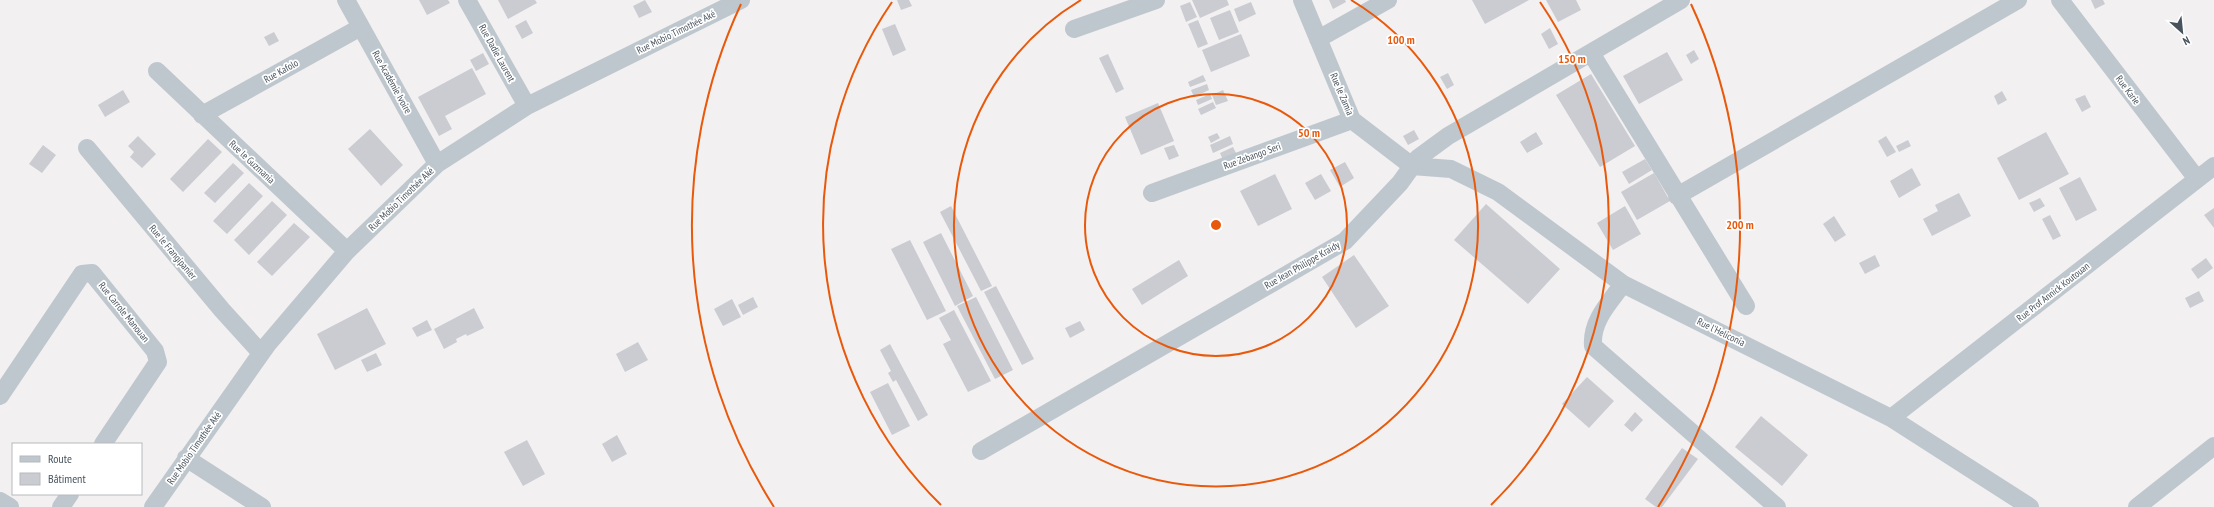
<svg xmlns="http://www.w3.org/2000/svg" width="2214" height="507" font-family="'PT Sans Narrow',sans-serif">
  <style>
    .building { fill: #caccd2 }
    .lines { fill: none; stroke-linecap: round; stroke-linejoin: round }
    .street { stroke: #bec7ce; stroke-width: 18 }
    .ring { fill: none; stroke: #e8590c; stroke-width: 2 }
    .labels { text-anchor: middle; dominant-baseline: central; stroke-width: 3.5; stroke-linejoin: round; paint-order: stroke }
    .street-label { font-size: 10px; fill: #48535d; stroke: #fff }
    .centre { fill: #e8590c; stroke: #fff; stroke-width: 2 }
    .ring-label { font-size: 12px; text-anchor: middle; font-weight: bold; fill: #e8590c; stroke: #fff; stroke-width: 3.5; stroke-linejoin: round; paint-order: stroke }
  </style>
  <rect width="100%" height="100%" fill="#f2f0f0"/>
  <path class="building" d="M419 0H448L450 3 427 15Z
    M498 0H535L537 3 508 19Z
    M645 0 652 12 639 18 633 6Z
    M897 0H909L912 6 901 10Z
    M1192 0H1227L1229 5 1200 18Z
    M1329 0H1345L1346 2 1333 9Z
    M1472 0H1529L1485 24Z
    M1546 0H1576L1581 10 1558 22Z
    M2091 0H2103L2105 4 2095 9Z
    M1190 2 1197 17 1186 22 1180 6Z
    M1251 2 1256 14 1239 22 1234 9Z
    M1230 10 1239 32 1219 40 1210 18Z
    M526 20 533 33 522 39 515 26Z
    M1198 20 1208 44 1198 48 1188 24Z
    M895 24 906 50 893 56 882 29Z
    M1550 28 1558 44 1549 49 1541 34Z
    M274 32 279 41 269 46 264 37Z
    M1241 34 1250 56 1211 72 1202 50Z
    M1694 50 1699 59 1691 64 1686 55Z
    M1667 52 1683 80 1639 104 1623 76Z
    M483 53 489 64 476 71 470 60Z
    M1108 54 1124 89 1116 93 1099 58Z
    M472 68 486 94 445 116 452 129 439 136 418 97Z
    M1448 73 1454 85 1447 89 1440 77Z
    M1591 74 1635 146 1600 167 1556 95Z
    M1203 75 1206 81 1190 87 1188 82Z
    M1207 84 1209 90 1194 97 1191 90Z
    M123 90 130 102 105 117 98 105Z
    M1223 90 1228 101 1216 105 1212 95Z
    M2002 91 2007 100 1998 105 1994 96Z
    M1210 94 1212 99 1198 105 1196 100Z
    M2085 95 2091 107 2082 112 2075 99Z
    M1213 102 1216 108 1201 115 1198 109Z
    M1158 103 1174 141 1141 155 1125 117Z
    M370 129 403 165 381 186 348 149Z
    M1414 130 1419 139 1408 145 1403 136Z
    M1536 132 1543 144 1527 153 1520 142Z
    M2046 132 2069 174 2019 200 1997 158Z
    M1217 133 1220 138 1211 143 1208 137Z
    M138 136 156 154 142 168 130 157 134 152 128 146Z
    M1230 136 1233 144 1213 153 1210 145Z
    M1886 136 1896 152 1887 157 1878 141Z
    M208 139 222 152 183 192 170 179Z
    M1908 140 1911 146 1899 152 1896 146Z
    M43 145 56 155 42 173 29 164Z
    M1174 145 1179 156 1169 160 1164 148Z
    M1233 147 1236 153 1223 160 1220 153Z
    M1645 159 1652 170 1629 184 1622 172Z
    M1345 162 1354 178 1340 187 1330 170Z
    M233 163 244 173 215 203 204 193Z
    M1912 168 1921 185 1899 198 1890 181Z
    M1654 173 1670 201 1637 220 1621 192Z
    M1275 174 1292 209 1258 226 1240 191Z
    M1321 174 1331 191 1315 200 1305 183Z
    M2080 177 2097 210 2076 221 2059 188Z
    M249 183 263 196 227 234 213 221Z
    M1959 193 1971 216 1932 236 1923 219 1938 211 1935 205Z
    M2040 198 2045 206 2034 212 2029 203Z
    M272 201 287 215 249 255 234 240Z
    M1486 204 1560 269 1528 304 1454 240Z
    M951 206 992 286 981 291 940 212Z
    M1625 206 1641 234 1613 250 1597 223Z
    M2214 208V228L2204 215Z
    M2050 215 2061 236 2053 240 2042 219Z
    M1834 216 1846 235 1835 242 1823 224Z
    M294 223 310 237 272 276 257 262Z
    M941 233 973 296 955 306 923 242Z
    M910 240 946 311 927 320 891 249Z
    M1354 255 1389 306 1356 328 1322 277Z
    M1875 255 1880 266 1865 274 1859 263Z
    M2206 258 2213 268 2198 279 2191 269Z
    M1179 260 1188 276 1142 305 1132 289Z
    M996 286 1034 359 1022 365 984 292Z
    M2199 291 2204 301 2190 308 2185 298Z
    M753 297 758 307 743 315 738 305Z
    M976 297 1013 370 995 379 957 306Z
    M732 299 741 317 723 326 714 309Z
    M367 308 386 344 335 370 317 334Z
    M474 308 484 328 467 336 466 334 456 339 457 342 444 349 434 329Z
    M954 310 991 381 968 392 943 344 951 340 939 318Z
    M427 320 432 330 417 337 412 328Z
    M1080 321 1085 330 1070 338 1065 328Z
    M638 342 648 360 625 372 616 354Z
    M890 344 928 415 918 421 896 380 893 382 888 373 891 371 880 350Z
    M376 353 382 365 367 372 361 360Z
    M1587 377 1614 401 1589 428 1562 404Z
    M888 383 910 426 892 435 870 392Z
    M1635 412 1643 420 1632 432 1624 425Z
    M1761 416 1808 455 1782 486 1735 447Z
    M617 435 627 454 612 462 602 444Z
    M527 440 545 474 523 486 504 452Z
    M1682 448 1698 459 1662 507H1656L1645 499Z"/>
  <g class="lines">
    <path class="street" d="M346 0 437 164
      M467 0 527 106
      M1302 0 1352 120 1412 166 1451 169 1498 192 1623 284 1891 418 2030 507
      M2060 0 2197 179
      M1074 29 1156 0
      M1318 39 1388 0
      M1591 53 1746 306
      M157 71 347 251
      M202 115 361 27
      M87 148 222 310 261 353
      M1152 193 1352 120
      M1677 196 2018 0
      M1623 284C1609 303 1591 321 1593 346L1777 507
      M0 396 82 274 92 273 155 351 158 362 103 444
      M1891 418 2214 166
      M981 451 1345 241 1400 183 1418 158 1448 136 1681 0
      M186 458 262 507
      M0 501 10 507
      M61 507 70 494
      M153 507 267 345 347 251 437 164 527 106 741 0
      M2137 507 2214 446"/>
  </g>
  <g class="ring">
    <circle cx="1216" cy="225" r="131"/>
    <path d="M1351 0A262 262 0 1 1 1081 0"/>
    <path d="M941 505A393 393 0 0 1 892 2M1540 2A393 393 0 0 1 1491 505"/>
    <path d="M774 507A524 524 0 0 1 741 4M1691 4A524 524 0 0 1 1658 507"/>
  </g>
  <g class="labels">
    <g class="street-label">
      <text transform="translate(676 32) rotate(-26)">Rue Mobio Timothée Aké</text>
      <text transform="translate(497 53) rotate(61)">Rue Dadie Laurent</text>
      <text transform="translate(281 71) rotate(-29)">Rue Kafolo</text>
      <text transform="translate(392 82) rotate(61)">Rue Académie Ivoire</text>
      <text transform="translate(2128 90) rotate(53)">Rue Karie</text>
      <text transform="translate(1342 94) rotate(67)">Rue le Zamia</text>
      <text transform="translate(1252 156) rotate(-20)">Rue Zebango Seri</text>
      <text transform="translate(252 162) rotate(43)">Rue le Guzmania</text>
      <text transform="translate(401 199) rotate(-44)">Rue Mobio Timothée Aké</text>
      <text transform="translate(173 252) rotate(50)">Rue le Frangipanier</text>
      <text transform="translate(1302 265) rotate(-30)">Rue Jean Philippe Kraidy</text>
      <text transform="translate(2053 292) rotate(-38)">Rue Prof Annick Koutouan</text>
      <text transform="translate(124 312) rotate(51)">Rue Carrole Manouan</text>
      <text transform="translate(1721 332) rotate(26)">Rue l'Heliconia</text>
      <text transform="translate(194 448) rotate(-55)">Rue Mobio Timothée Aké</text>
    </g>
  </g>
  <circle cx="1216" cy="225" r="6" class="centre"/>
  <g class="ring-label">
    <text x="1401" y="44">100 m</text>
    <text x="1572" y="63">150 m</text>
    <text x="1309" y="137">50 m</text>
    <text x="1740" y="229">200 m</text>
  </g>
  <rect x="12" y="443" width="130" height="52" fill="#ffffff" stroke="#b6babe"/>
  <rect x="20" y="456" width="20" height="6" fill="#bec7ce" stroke="#b6babe"/>
  <text x="48" y="463" font-size="12" fill="#48535d">Route</text>
  <rect x="20" y="473" width="20" height="12" fill="#caccd2" stroke="#b6babe"/>
  <text x="48" y="483" font-size="12" fill="#48535d">Bâtiment</text>
  <g transform="translate(2182 32) rotate(153)" stroke="#ffffff" stroke-width="3" paint-order="stroke">
  <path d="M0-3L7 15L0 10L-7 15Z" fill="#48535d"/>
  <text y="-6" font-size="11" font-weight="bold" text-anchor="middle" fill="#48535d">N</text>
  </g>
</svg>
